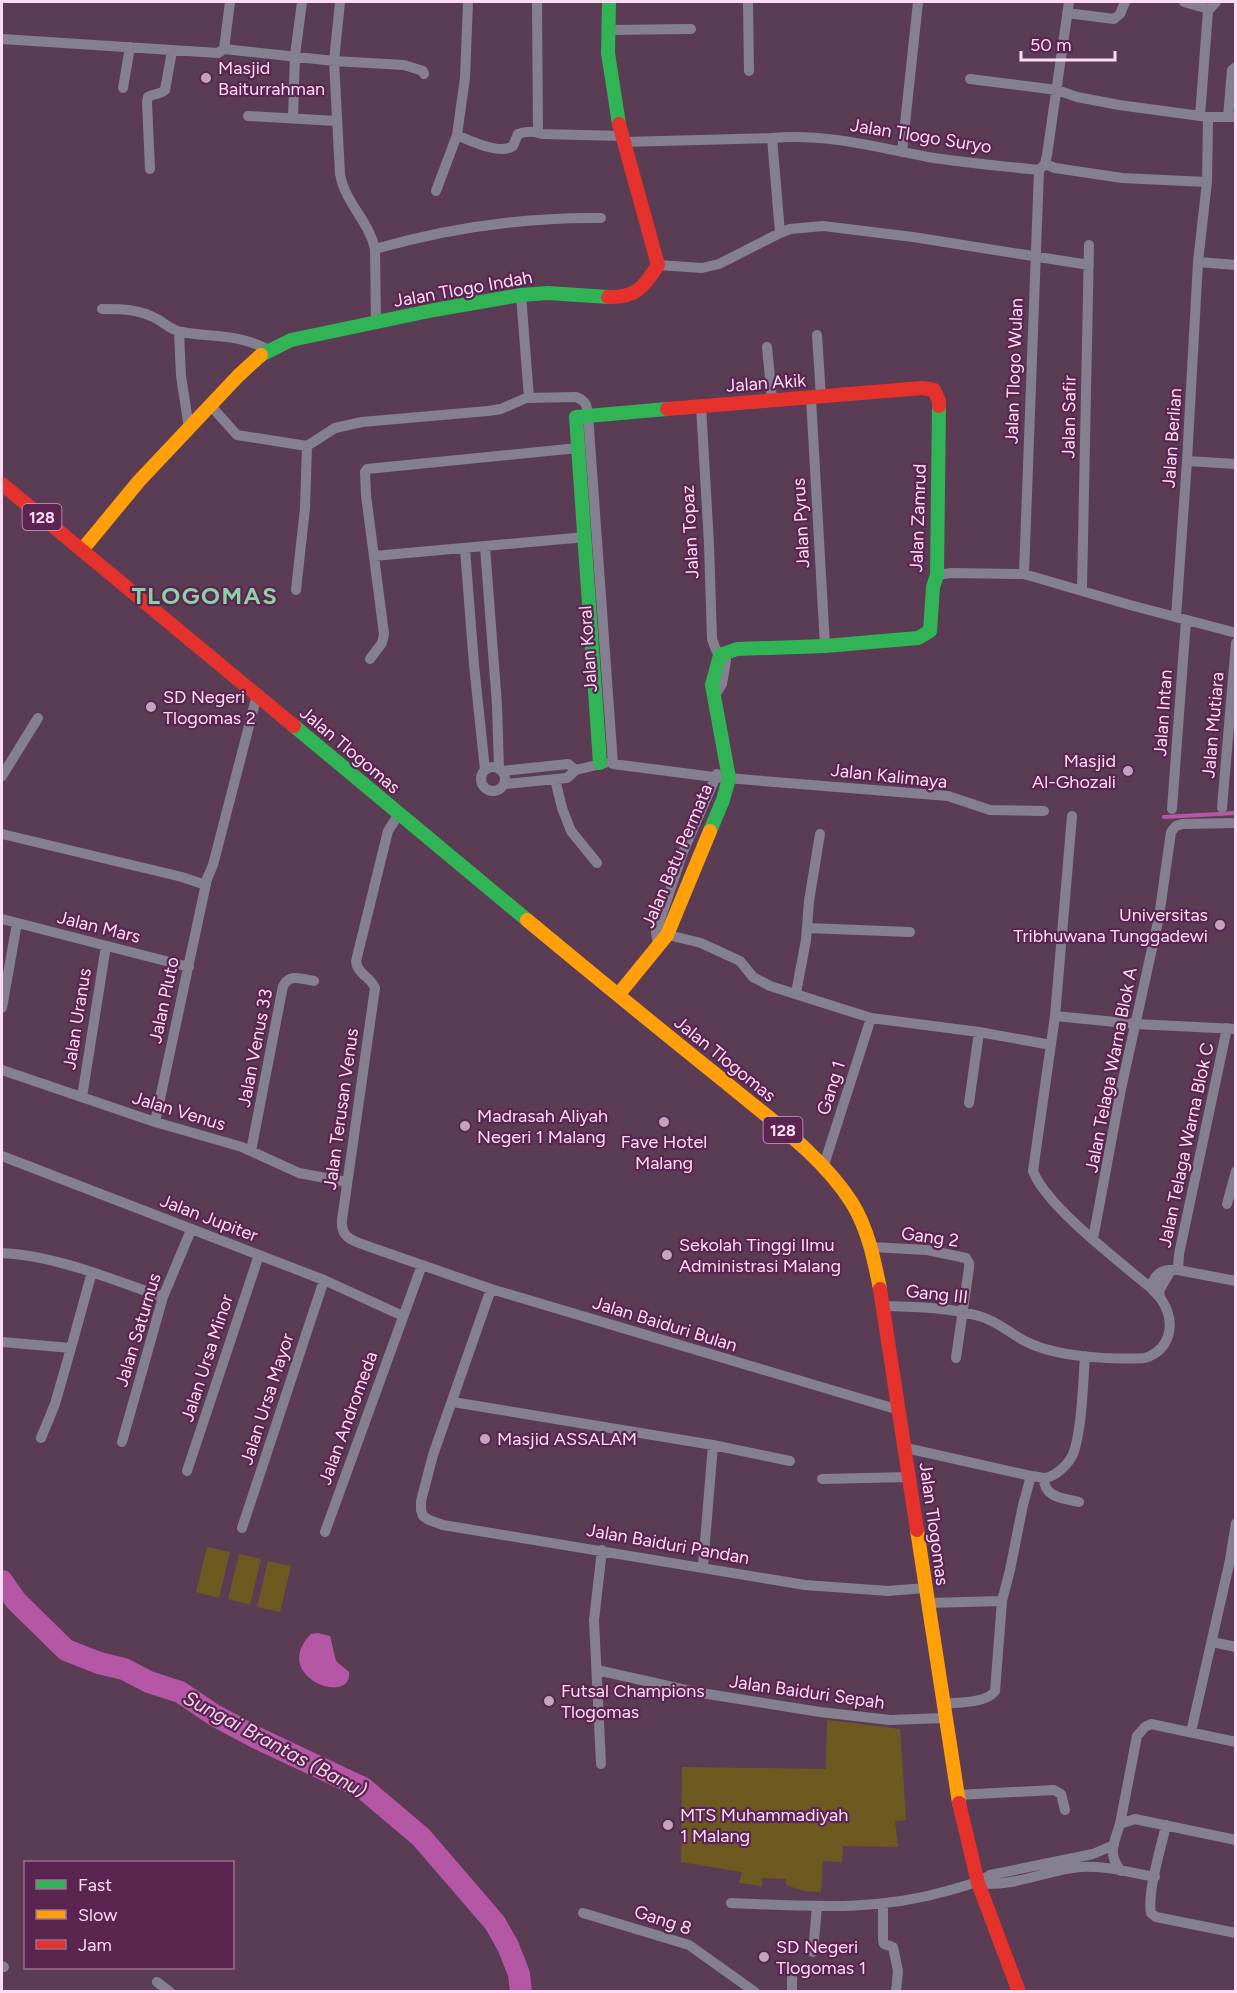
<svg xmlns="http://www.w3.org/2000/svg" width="1237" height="1993" font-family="Figtree,sans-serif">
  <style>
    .green { fill: #6e5a21 }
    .water { fill: #b657a6 }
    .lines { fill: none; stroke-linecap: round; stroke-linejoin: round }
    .stream { stroke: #b657a6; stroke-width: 4 }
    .river { stroke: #b657a6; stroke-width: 22 }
    .street { stroke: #857f92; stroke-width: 10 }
    .fast { stroke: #30b455; stroke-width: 14 }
    .slow { stroke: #ff9f0a; stroke-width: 14 }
    .jam { stroke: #e5322d; stroke-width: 14 }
    .poi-dot { fill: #c4a4bd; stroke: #5b2552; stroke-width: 2 }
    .labels { text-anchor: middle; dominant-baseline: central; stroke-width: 4.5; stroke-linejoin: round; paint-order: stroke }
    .shield { fill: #5b2552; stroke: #cca4c4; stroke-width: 1.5 }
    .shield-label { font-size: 16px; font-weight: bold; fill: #fddbf5 }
    .poi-label { font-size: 18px; fill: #fddbf5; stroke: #5b2552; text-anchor: start }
    .street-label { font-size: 18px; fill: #fddbf5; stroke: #5b2552 }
    .water-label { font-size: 20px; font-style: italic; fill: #f0d6e9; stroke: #5b2552 }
    .district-label { font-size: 24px; font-weight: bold; letter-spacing: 1.5px; fill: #8ad3a2; stroke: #5b2552 }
  </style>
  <rect width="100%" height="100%" fill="#5a3d55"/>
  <path class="green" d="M207 1547 230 1552 219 1598 196 1592Z
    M239 1554 261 1559 250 1605 228 1599Z
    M268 1561 291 1566 280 1612 257 1607Z
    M827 1720 900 1729 906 1820 895 1821 898 1847 843 1846 842 1862 823 1861 821 1892 804 1891 786 1885V1879L762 1878V1886L739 1883 742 1872 681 1862 682 1767 826 1769Z"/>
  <path class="water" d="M318 1633 330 1636 336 1661 349 1672C353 1707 269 1677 311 1634Z"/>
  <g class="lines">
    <path class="stream" d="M1164 817 1236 813"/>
    <path class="river" d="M2 1581 16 1601 66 1650 99 1663 124 1669 149 1682 180 1692 214 1715 255 1737 363 1788 421 1837 495 1923 508 1946 519 1974 521 1992"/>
    <path class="street" d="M340 2 334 61 340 174C345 203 369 221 375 249L376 323
      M537 2 538 131
      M748 2 749 71
      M1184 2 1209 9
      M1067 13 1114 19 1120 14 1125 2
      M608 30 691 29
      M2 39 218 53 224 49 230 2
      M224 49 334 61 404 65 423 71 424 74
      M970 79 1057 90 1077 97 1119 105 1208 117H1236
      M123 88 130 47
      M248 116 336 121
      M1200 116 1208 11 1216 2
      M1228 117 1232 70 1236 67
      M293 118 295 55 302 2
      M457 135C470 141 501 155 513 146L518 134C526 131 534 131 542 134L622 136
      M772 138 780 233
      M624 142 772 138C825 133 876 147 928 157 965 163 1002 166 1039 170L1045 164 1047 155 1069 2
      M902 152 918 2
      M1045 164 1055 168 1122 178 1207 182
      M150 169 147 102 148 97C154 93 160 95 165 90L172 51
      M436 191 457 135 465 78 468 2
      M375 249C449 228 525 217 601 218
      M1198 262 1236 265
      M658 265 702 268 719 264 780 233 790 229 823 226 913 237 1089 265
      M521 295 529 398
      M102 309C122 309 139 309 157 319 165 323 172 331 182 332 215 338 237 333 269 350
      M179 332 181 376 189 428
      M817 335 821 397
      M767 347 772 399
      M811 398 825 646
      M211 406 237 435 307 446 335 428 362 422 488 411 501 409 526 398 576 397C586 401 587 405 588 415L613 764 714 777 948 796 990 810 1044 811
      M701 406 709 544 712 639 716 650 726 658
      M1187 461 1236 464
      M485 547 497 705 499 769
      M465 549 474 665 485 770
      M374 556 586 537
      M1024 574 1039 170
      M937 575 951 573 1024 574 1130 605 1236 633
      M1082 589 1089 245
      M296 590 305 508 307 446
      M1176 617 1187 461 1198 262 1207 182 1208 117
      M370 659 382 643 384 634 366 495 365 472 367 469 578 448
      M715 695 722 684 726 661
      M481 779a12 12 0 1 1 24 0a12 12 0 1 1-24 0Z
      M502 771 568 764 576 770
      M2 776 38 718
      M555 779 562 808 571 831 597 863
      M505 784 567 778 576 770 605 763
      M1222 808 1236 643
      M1172 809 1186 620
      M399 814 388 831 356 961C357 974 371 977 375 988L342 1220C340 1239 355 1241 370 1247L491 1289 899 1410
      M1072 816 1055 1016 1033 1171C1046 1206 1120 1262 1151 1288
      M2 834 182 877 206 885
      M2 919 189 967
      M807 928 910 932
      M656 932 701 943 740 961 753 977 770 986 871 1018 979 1032 1051 1045
      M657 939 656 932 683 852 717 774
      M796 993 806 940 809 901 820 834
      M2 1008 17 923
      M1055 1016 1136 1024 1236 1029
      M2 1070 155 1122 242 1147 299 1173 347 1182
      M82 1097 106 946
      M969 1103 979 1032
      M155 1122 207 879 213 865 257 695
      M251 1151 283 986C290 973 302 979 314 981
      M2 1156 324 1280 403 1316
      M823 1168 871 1018
      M1227 1204 1236 1171
      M1093 1239 1121 1089 1159 917 1171 832 1176 826 1182 824 1236 823
      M870 1247 927 1250 966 1258 969 1263V1268L956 1358
      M2 1253C58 1256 110 1279 163 1297
      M1178 1270 1179 1254 1227 1028
      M491 1289 433 1455 421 1501V1510L423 1516 429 1520 443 1525 805 1585 888 1591 925 1588
      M1160 1298 1159 1291 1171 1270H1178L1236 1281
      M884 1306C916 1307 948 1307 979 1316 998 1321 1010 1334 1027 1342 1056 1357 1113 1360 1145 1358 1172 1349 1176 1321 1161 1299 1158 1295 1154 1292 1151 1288 1153 1278 1160 1269 1171 1270
      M2 1342 71 1348 92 1272
      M453 1402 713 1445 790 1461
      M41 1438 55 1404 71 1348
      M122 1442 163 1297 191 1230
      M906 1448 1031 1476C1036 1476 1041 1478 1045 1478 1056 1476 1069 1464 1073 1454 1082 1431 1083 1382 1085 1356
      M187 1471 259 1255
      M1044 1478C1044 1498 1063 1498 1079 1502
      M822 1479 910 1477
      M242 1528 324 1280
      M325 1532 422 1265
      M703 1566 713 1445
      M927 1603 1002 1601
      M1212 1642 1236 1647
      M597 1670 695 1692 820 1712 890 1720 944 1718
      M942 1704C957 1702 986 1704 995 1691L1002 1601 1010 1570 1023 1505 1031 1476
      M1191 1732 1230 1560 1236 1523
      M601 1764 594 1620 602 1550
      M957 1795 1054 1790 1061 1794 1065 1810
      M1120 1824 1137 1736 1145 1727 1151 1724 1236 1742
      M1166 1825C1161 1848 1147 1892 1151 1913L1156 1917 1236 1933
      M1121 1871C1107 1854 1114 1843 1120 1824L1135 1819 1236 1840
      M978 1883C1012 1888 1046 1870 1080 1867 1105 1865 1131 1873 1155 1877
      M731 1903C806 1906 874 1912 947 1891 963 1886 977 1884 990 1875L1093 1854 1114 1845
      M883 1904V1940L884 1944 893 1947 898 1971 896 1992
      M583 1913 689 1945 755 1992
      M813 1952 817 1906
      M2 1966 4 1967
      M157 1982 170 1992
      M792 1992V1976"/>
    <path class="fast" d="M609 2 608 53 619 124
      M261 355 291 340 434 310 521 295 548 293 608 297
      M294 726 527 920
      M600 763 576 417 667 409
      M710 831 723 800 729 778 712 685 720 655 737 649 825 646 918 638 930 631 933 587 937 575 939 406"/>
    <path class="slow" d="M82 550 139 481 238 376 261 355
      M527 920C592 974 658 1028 724 1081 768 1118 821 1154 852 1203 868 1229 874 1259 880 1289
      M618 995 667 935 710 831
      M917 1530 959 1803"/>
    <path class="jam" d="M608 297C636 298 644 287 658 265L619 124
      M667 409 922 388 934 390 939 401V406
      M2 484 294 726
      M880 1289 917 1530
      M959 1803 978 1883 1019 1992"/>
  </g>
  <g class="poi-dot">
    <circle cx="206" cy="78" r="6"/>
    <circle cx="151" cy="707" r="6"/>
    <circle cx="1128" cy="771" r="6"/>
    <circle cx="1220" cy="925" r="6"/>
    <circle cx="664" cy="1122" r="6"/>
    <circle cx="465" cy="1126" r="6"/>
    <circle cx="667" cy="1255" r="6"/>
    <circle cx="485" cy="1439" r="6"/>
    <circle cx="549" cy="1701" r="6"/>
    <circle cx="668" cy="1825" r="6"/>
    <circle cx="764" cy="1957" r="6"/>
  </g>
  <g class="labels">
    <g class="shield">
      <rect x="22.5" y="504" width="39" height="26" rx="4.5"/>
      <rect x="763.5" y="1117" width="39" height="26" rx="4.5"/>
    </g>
    <g class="shield-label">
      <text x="42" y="517">128</text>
      <text x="783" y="1130">128</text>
    </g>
    <g class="poi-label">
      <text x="218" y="68">Masjid<tspan x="218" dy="21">Baiturrahman</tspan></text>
      <text x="163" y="697">SD Negeri<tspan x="163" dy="21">Tlogomas 2</tspan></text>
      <text x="1116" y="761" text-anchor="end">Masjid<tspan x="1116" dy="21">Al-Ghozali</tspan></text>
      <text x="1208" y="915" text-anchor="end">Universitas<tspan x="1208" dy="21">Tribhuwana Tunggadewi</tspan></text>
      <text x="477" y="1116">Madrasah Aliyah<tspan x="477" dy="21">Negeri 1 Malang</tspan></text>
      <text x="664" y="1142" text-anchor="middle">Fave Hotel<tspan x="664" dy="21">Malang</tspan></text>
      <text x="679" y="1245">Sekolah Tinggi Ilmu<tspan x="679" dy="21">Administrasi Malang</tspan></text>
      <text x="497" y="1439">Masjid ASSALAM</text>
      <text x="561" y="1691">Futsal Champions<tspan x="561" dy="21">Tlogomas</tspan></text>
      <text x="680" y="1815">MTS Muhammadiyah<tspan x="680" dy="21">1 Malang</tspan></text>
      <text x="776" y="1947">SD Negeri<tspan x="776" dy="21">Tlogomas 1</tspan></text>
    </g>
    <g class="street-label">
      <text transform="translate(921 136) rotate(9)">Jalan Tlogo Suryo</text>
      <text transform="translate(463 289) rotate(-10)">Jalan Tlogo Indah</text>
      <text transform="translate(1014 371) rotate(-88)">Jalan Tlogo Wulan</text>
      <text transform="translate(766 383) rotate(-4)">Jalan Akik</text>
      <text transform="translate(1069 417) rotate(-89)">Jalan Safir</text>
      <text transform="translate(1172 438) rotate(-86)">Jalan Berlian</text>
      <text transform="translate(918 518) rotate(-88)">Jalan Zamrud</text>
      <text transform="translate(801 523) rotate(-93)">Jalan Pyrus</text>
      <text transform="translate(690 532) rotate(-93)">Jalan Topaz</text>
      <text transform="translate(588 649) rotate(-94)">Jalan Koral</text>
      <text transform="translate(1163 713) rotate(-86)">Jalan Intan</text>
      <text transform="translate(1213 725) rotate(-85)">Jalan Mutiara</text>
      <text transform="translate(350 750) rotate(40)">Jalan Tlogomas</text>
      <text transform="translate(889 776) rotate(6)">Jalan Kalimaya</text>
      <text transform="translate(677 856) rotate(-67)">Jalan Batu Permata</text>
      <text transform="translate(99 927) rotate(14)">Jalan Mars</text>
      <text transform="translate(164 1000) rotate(-78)">Jalan Pluto</text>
      <text transform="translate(77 1019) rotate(-81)">Jalan Uranus</text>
      <text transform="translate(255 1048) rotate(-79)">Jalan Venus 33</text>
      <text transform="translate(725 1059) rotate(39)">Jalan Tlogomas</text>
      <text transform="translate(1111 1070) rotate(-79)">Jalan Telaga Warna Blok A</text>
      <text transform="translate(831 1088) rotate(-72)">Gang 1</text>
      <text transform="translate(341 1109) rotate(-82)">Jalan Terusan Venus</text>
      <text transform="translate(179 1111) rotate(17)">Jalan Venus</text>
      <text transform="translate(1186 1145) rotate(-78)">Jalan Telaga Warna Blok C</text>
      <text transform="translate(209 1218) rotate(21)">Jalan Jupiter</text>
      <text transform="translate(930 1237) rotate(8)">Gang 2</text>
      <text transform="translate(937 1294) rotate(6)">Gang III</text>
      <text transform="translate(665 1324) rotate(17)">Jalan Baiduri Bulan</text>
      <text transform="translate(138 1330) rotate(-73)">Jalan Saturnus</text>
      <text transform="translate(207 1358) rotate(-72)">Jalan Ursa Minor</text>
      <text transform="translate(267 1399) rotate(-72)">Jalan Ursa Mayor</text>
      <text transform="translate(348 1418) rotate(-70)">Jalan Andromeda</text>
      <text transform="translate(934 1524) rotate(82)">Jalan Tlogomas</text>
      <text transform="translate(668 1544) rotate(10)">Jalan Baiduri Pandan</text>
      <text transform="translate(807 1692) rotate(8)">Jalan Baiduri Sepah</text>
      <text transform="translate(663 1920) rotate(18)">Gang 8</text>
    </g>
    <g class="water-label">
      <text transform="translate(275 1744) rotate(28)">Sungai Brantas (Banu)</text>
    </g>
    <g class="district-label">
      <text x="205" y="595">TLOGOMAS</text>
    </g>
  </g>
  <rect width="1237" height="1993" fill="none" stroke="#fddbf5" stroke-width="6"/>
  <rect x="24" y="1861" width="210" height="108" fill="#5b2552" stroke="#9c6e93" stroke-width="1.5"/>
  <rect x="36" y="1880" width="30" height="9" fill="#30b455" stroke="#9c6e93" stroke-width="1.5"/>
  <text x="78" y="1891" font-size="18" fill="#fddbf5">Fast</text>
  <rect x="36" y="1910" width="30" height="9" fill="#ff9f0a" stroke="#9c6e93" stroke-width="1.5"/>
  <text x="78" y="1921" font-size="18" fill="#fddbf5">Slow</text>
  <rect x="36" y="1940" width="30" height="9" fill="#e5322d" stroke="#9c6e93" stroke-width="1.5"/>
  <text x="78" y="1951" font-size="18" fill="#fddbf5">Jam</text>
  <path d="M1021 51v9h94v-9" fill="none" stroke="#fddbf5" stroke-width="3"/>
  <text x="1030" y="51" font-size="18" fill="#fddbf5" stroke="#5b2552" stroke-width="4.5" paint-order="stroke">50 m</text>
</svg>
